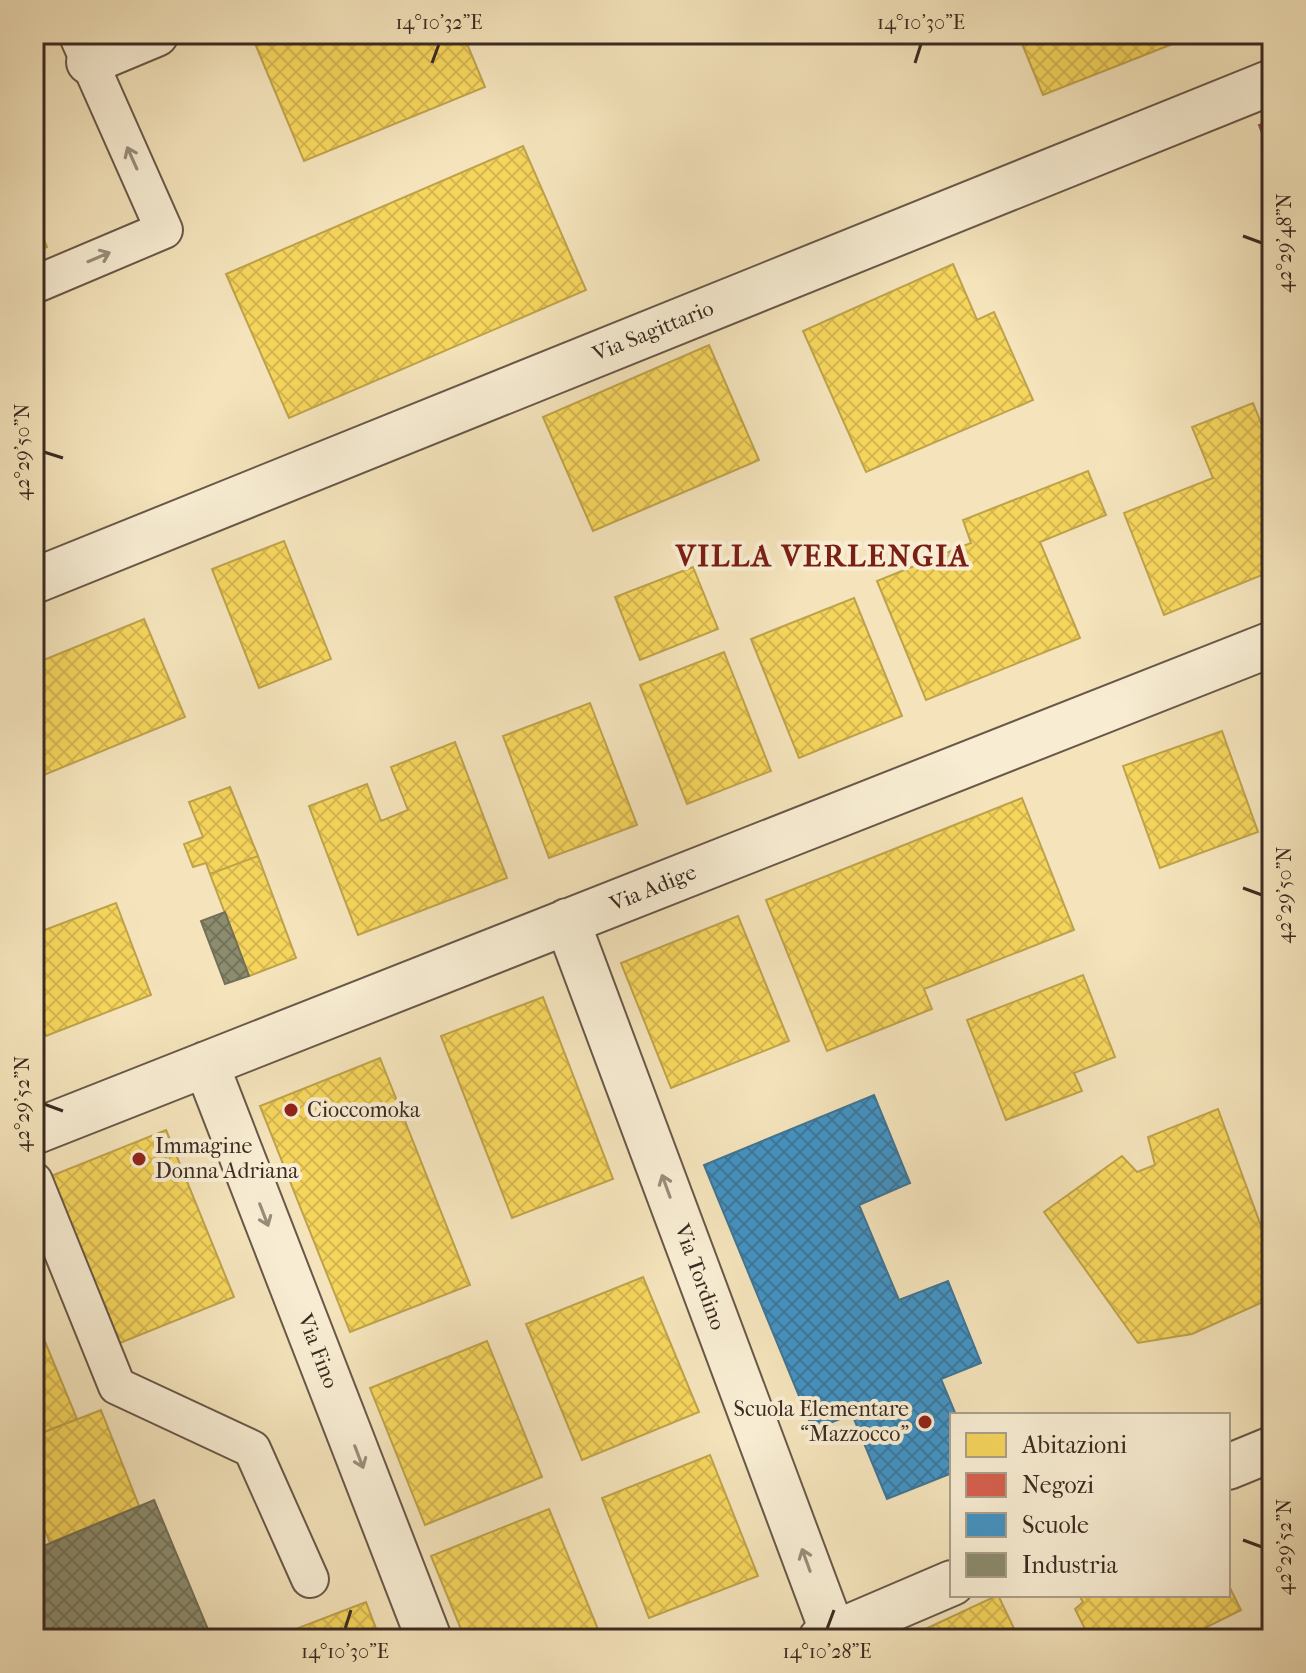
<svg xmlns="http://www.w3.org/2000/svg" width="1306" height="1673" font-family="'IM FELL French Canon',serif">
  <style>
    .homes { fill: url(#homes-cross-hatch); stroke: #bea24b; stroke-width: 2 }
    .shops { fill: url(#shops-cross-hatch); stroke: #a85040; stroke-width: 2 }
    .schools { fill: url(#schools-cross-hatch); stroke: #417493; stroke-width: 2 }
    .industry { fill: url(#industry-cross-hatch); stroke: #746f57; stroke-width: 2 }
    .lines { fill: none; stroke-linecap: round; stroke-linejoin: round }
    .lane-casing { stroke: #695848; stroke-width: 40 }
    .street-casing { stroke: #695848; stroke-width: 48 }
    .lane { stroke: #f8edd3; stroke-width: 36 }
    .street { stroke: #f8edd3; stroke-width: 44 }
    .oneway { stroke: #9a8c7a }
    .ticks { fill: none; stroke: #3b2a22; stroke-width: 3 }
    .poi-dot { fill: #8f2418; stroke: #f8edd3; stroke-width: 3 }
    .labels { text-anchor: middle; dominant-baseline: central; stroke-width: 8; stroke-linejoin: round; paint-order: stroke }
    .street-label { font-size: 22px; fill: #3b2a22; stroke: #f8edd3 }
    .poi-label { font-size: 22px; fill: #3b2a22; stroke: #f8edd3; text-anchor: start }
    .district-label { font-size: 30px; font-weight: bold; letter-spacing: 2px; fill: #7a1f14; stroke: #f8edd3 }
    .neatline { fill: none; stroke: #3b2a22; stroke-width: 3 }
    .ticks-label { font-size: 20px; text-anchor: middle; fill: #3b2a22 }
  </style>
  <defs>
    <pattern id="homes-cross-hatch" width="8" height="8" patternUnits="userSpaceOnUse" patternTransform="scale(2)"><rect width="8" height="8" fill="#f6d55c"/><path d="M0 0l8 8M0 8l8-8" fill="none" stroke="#d4b750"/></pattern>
    <pattern id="shops-cross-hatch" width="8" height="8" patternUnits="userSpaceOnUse" patternTransform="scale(2)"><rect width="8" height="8" fill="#d6604d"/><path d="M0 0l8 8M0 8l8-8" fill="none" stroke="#af4f40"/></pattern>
    <pattern id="schools-cross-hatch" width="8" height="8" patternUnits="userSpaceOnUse" patternTransform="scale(2)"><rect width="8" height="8" fill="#4393c3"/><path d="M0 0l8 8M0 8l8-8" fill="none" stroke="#39789e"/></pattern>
    <pattern id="industry-cross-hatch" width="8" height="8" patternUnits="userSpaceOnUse" patternTransform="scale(2)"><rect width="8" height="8" fill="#8c8c6e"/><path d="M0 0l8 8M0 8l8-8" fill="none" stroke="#74735a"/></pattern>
  </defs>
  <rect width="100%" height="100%" fill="#f4e3bb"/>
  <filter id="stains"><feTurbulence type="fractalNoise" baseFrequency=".0025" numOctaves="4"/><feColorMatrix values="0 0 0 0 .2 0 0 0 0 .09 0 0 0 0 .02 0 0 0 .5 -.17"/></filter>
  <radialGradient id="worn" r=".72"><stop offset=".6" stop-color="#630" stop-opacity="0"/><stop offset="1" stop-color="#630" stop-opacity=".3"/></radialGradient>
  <path class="homes" d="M251 34H463L485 87 304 161Z
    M549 34H576L554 44Z
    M1018 34H1198L1043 95Z
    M523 146 586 290 289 418 226 274Z
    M34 216 47 247 34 253Z
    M953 264 977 320 994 312 1033 400 866 472 803 331Z
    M709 345 759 460 593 531 543 417Z
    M1253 403 1272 450V571L1164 615 1124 513 1213 478 1192 427Z
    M1088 471 1106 515 1040 542 1080 638 926 700 877 581 971 543 963 520Z
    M284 541 331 659 259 688 212 569Z
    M693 567 718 629 640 660 615 597Z
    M854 598 902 716 799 758 751 639Z
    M144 619 185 717 34 779V664Z
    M724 652 771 771 687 804 640 685Z
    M590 703 637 825 549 858 503 736Z
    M1222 731 1258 832 1160 868 1123 766Z
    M455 742 507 878 358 935 309 806 367 784 381 821 408 810 391 767Z
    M230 787 258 856 210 874 206 863 193 867 184 844 203 837 189 802Z
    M1022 798 1074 930 924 989 932 1009 827 1051 766 900Z
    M258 856 296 958 249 976 210 874Z
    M116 903 151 995 46 1036 34 1004V934Z
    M738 916 789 1041 671 1088 621 963Z
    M1083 975 1115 1057 1074 1073 1082 1091 1006 1120 967 1020Z
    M543 997 613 1179 512 1218 441 1036Z
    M380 1058 470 1285 350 1332 260 1106Z
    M1218 1109 1272 1256V1298L1192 1334 1138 1343 1044 1212 1122 1156 1137 1172 1155 1165 1148 1137Z
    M166 1130 234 1297 120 1343 51 1176Z
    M643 1277 699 1412 582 1460 526 1324Z
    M34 1315 77 1419 34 1436Z
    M487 1341 542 1477 425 1525 370 1388Z
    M101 1410 139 1506 50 1543 34 1503V1436Z
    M710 1455 758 1576 649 1618 602 1498Z
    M549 1509 602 1639H465L431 1556Z
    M1228 1584 1241 1610 1183 1639H1090L1075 1609 1083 1602 1079 1595H1228Z
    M998 1595 1019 1639H904Z
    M366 1602 380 1639H270Z"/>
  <path class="shops" d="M1272 120V159L1259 125Z"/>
  <path class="schools" d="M874 1095 910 1183 859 1205 899 1300 948 1281 981 1363 941 1379 956 1415H952V1473L887 1499 852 1414 813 1430 704 1165Z"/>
  <path class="industry" d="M225 912 249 976 225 984 201 921Z
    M154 1500 212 1639H35L34 1550Z"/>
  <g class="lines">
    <defs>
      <path id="lane" d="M34 285 164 230 77 34
        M34 1181 117 1386 252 1449 310 1579"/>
      <path id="street" d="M89 62 156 34
        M34 581 1272 82
        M567 921 833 1633
        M206 1064 429 1639
        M34 1132 1272 644
        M1228 1467 1272 1449
        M821 1639 952 1583"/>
    </defs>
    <use href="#lane" class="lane-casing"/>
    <use href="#street" class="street-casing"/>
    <use href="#lane" class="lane"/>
    <use href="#street" class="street"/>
  </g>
  <defs><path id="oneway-shaft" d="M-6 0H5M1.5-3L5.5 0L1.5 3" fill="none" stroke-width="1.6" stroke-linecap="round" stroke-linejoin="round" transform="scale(2)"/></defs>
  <g class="oneway">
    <use href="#oneway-shaft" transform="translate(132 158) rotate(-114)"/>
    <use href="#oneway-shaft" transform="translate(99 257) rotate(-23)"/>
    <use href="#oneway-shaft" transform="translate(666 1186) rotate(-110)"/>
    <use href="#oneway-shaft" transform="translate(264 1215) rotate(69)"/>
    <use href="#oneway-shaft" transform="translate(359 1457) rotate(69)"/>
    <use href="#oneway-shaft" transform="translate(806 1560) rotate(-110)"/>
  </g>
  <path class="ticks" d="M432 63 439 44M915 63 921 44M1243 236 1262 243M44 452 63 458M1243 888 1262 895M44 1104 63 1111M1243 1540 1262 1547M345 1629 351 1610M827 1629 834 1610"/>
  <g class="poi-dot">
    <circle cx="291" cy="1110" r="8"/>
    <circle cx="139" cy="1159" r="8"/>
    <circle cx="925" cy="1422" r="8"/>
  </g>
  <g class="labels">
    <g class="street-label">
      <text transform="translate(653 331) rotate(-22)">Via Sagittario</text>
      <text transform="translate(653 888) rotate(-22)">Via Adige</text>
      <text transform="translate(700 1277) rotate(70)">Via Tordino</text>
      <text transform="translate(318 1351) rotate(69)">Via Fino</text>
    </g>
    <g class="poi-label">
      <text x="307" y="1110">Cioccomoka</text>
      <text x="155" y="1146">Immagine<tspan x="155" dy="25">Donna Adriana</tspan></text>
      <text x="909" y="1409" text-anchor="end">Scuola Elementare<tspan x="909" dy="25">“Mazzocco”</tspan></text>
    </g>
    <g class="district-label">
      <text x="823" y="556">VILLA VERLENGIA</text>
    </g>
  </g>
  <rect width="1306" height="1673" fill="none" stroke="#f4e3bb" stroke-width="88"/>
  <rect x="950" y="1413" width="280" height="184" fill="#f8edd3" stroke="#ac9f8c" stroke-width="2"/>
  <rect x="966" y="1433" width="40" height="24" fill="#f6d55c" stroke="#ac9f8c" stroke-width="2"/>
  <text x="1022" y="1453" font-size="24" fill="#3b2a22">Abitazioni</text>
  <rect x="966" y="1473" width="40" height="24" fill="#d6604d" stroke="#ac9f8c" stroke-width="2"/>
  <text x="1022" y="1493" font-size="24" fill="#3b2a22">Negozi</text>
  <rect x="966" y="1513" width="40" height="24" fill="#4393c3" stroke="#ac9f8c" stroke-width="2"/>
  <text x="1022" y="1533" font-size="24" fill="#3b2a22">Scuole</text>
  <rect x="966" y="1553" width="40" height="24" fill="#8c8c6e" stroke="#ac9f8c" stroke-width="2"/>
  <text x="1022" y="1573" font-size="24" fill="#3b2a22">Industria</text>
  <rect x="44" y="44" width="1218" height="1585" class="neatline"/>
  <g class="ticks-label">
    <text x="439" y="29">14°10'32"E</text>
    <text x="921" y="29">14°10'30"E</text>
    <text transform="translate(1284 243) rotate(-90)" y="7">42°29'48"N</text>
    <text transform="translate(22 452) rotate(-90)" y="7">42°29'50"N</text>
    <text transform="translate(1284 895) rotate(-90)" y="7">42°29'50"N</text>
    <text transform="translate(22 1104) rotate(-90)" y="7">42°29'52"N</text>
    <text transform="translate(1284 1547) rotate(-90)" y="7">42°29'52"N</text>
    <text x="345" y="1658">14°10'30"E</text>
    <text x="827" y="1658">14°10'28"E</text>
  </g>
  <rect width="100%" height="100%" filter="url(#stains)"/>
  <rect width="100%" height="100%" fill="url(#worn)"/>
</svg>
